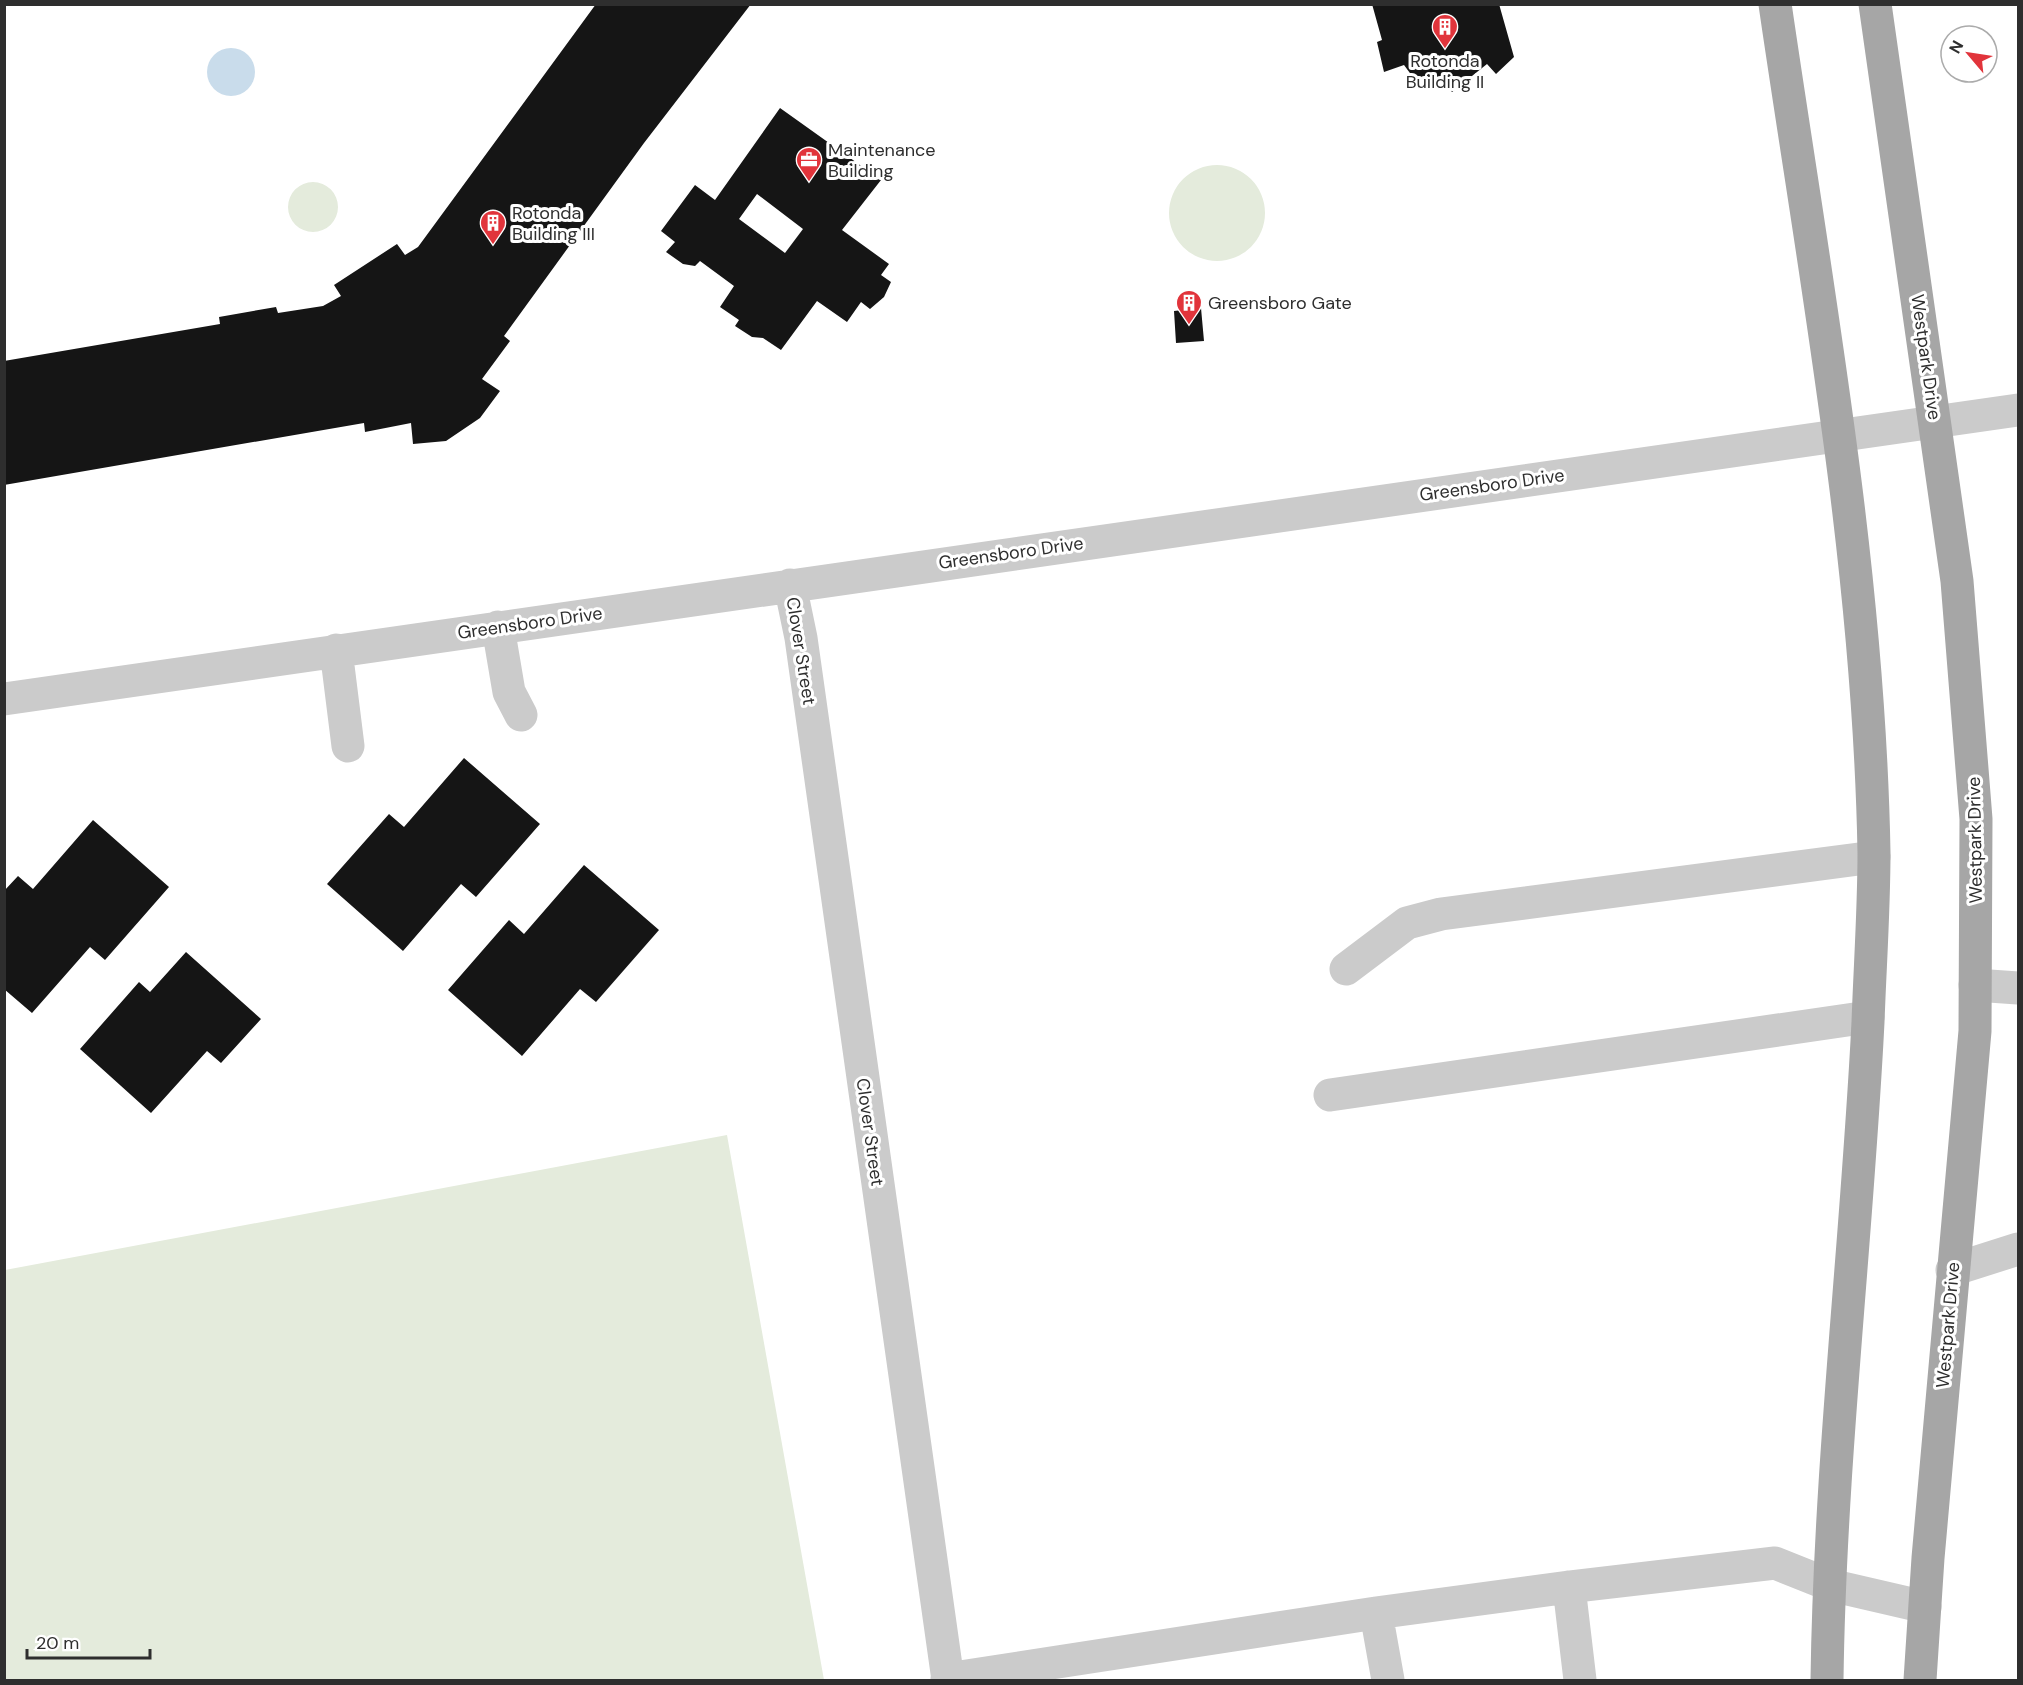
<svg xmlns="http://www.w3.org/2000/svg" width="2023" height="1685" font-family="'DM Sans',sans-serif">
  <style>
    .green { fill: #e4ebdc }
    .water { fill: #c9dceb }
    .building { fill: #151515; fill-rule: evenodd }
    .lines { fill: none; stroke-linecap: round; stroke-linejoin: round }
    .minor { stroke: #cbcbcb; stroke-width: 33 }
    .major { stroke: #a6a6a6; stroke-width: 33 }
    .labels { text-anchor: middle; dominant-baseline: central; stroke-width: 6; stroke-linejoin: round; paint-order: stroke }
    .poi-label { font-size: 18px; fill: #2e2e2e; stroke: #fff; text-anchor: start }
    .street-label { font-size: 18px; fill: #2e2e2e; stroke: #fff }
  </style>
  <rect width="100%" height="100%" fill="#fff"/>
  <path class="green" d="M1169 213a48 48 0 1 1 96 0a48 48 0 1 1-96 0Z
    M288 207a25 25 0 1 1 50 0a25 25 0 1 1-50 0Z
    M727 1135 824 1680H5V1270Z"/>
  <path class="water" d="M207 72a24 24 0 1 1 48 0a24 24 0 1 1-48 0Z"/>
  <path class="building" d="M596 4H751L644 143 504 336 510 341 482 379 500 391 480 418 446 441 413 444 411 423 365 432 364 423 4 485V361L220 324 219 317 276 307 278 313 323 306 341 296 334 285 397 244 405 255 418 247Z
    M1372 4H1499L1514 57 1496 74 1487 64 1452 92 1441 78 1418 84 1404 65 1384 72 1377 42 1382 40Z
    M780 108 881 180 842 230 889 264 881 275 891 282 884 297 870 309 861 302 847 322 817 301 781 350 763 338 752 337 735 326 739 320 720 307 734 286 700 261 695 266 683 264 666 252 675 242 661 231 695 185 715 200ZM757 194 803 229 785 253 739 219Z
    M1201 308 1204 341 1176 343 1174 311Z
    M464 758 540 824 476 897 461 884 403 951 327 884 389 814 404 827Z
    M93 820 169 887 105 960 90 947 32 1013 4 989V891L18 876 33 889Z
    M584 865 659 930 596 1002 580 989 522 1056 448 990 509 920 524 934Z
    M186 952 261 1019 221 1063 207 1051 151 1113 80 1049 139 982 150 992Z"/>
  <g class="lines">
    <path class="minor" d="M790 585 801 638 948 1680
      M498 627 509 692 521 715
      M336 650 348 746
      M4 699 2018 410
      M1346 969 1407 923 1441 914 1874 857
      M1975 985 2018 988
      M1330 1095 1868 1017
      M1952 1270 2018 1249
      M1569 1587 1580 1680
      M1376 1613 1388 1680
      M947 1679 1376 1613 1569 1587 1775 1563 1830 1585 1925 1607"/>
    <path class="major" d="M1775 4C1816 285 1869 568 1874 853 1874 909 1870 966 1868 1022 1857 1242 1830 1460 1827 1680
      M1875 4 1957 581 1976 819 1975 1031 1928 1558 1920 1680"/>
  </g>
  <defs>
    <symbol id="building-pin" viewBox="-11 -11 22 30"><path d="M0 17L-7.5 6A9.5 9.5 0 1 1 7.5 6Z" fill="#e1343b" stroke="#fff"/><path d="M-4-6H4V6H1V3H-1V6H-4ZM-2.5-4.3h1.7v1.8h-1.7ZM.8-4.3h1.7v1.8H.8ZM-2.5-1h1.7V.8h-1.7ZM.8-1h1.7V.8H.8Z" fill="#fff"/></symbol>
    <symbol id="office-pin" viewBox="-11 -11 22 30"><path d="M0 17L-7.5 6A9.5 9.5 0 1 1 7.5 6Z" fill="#e1343b" stroke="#fff"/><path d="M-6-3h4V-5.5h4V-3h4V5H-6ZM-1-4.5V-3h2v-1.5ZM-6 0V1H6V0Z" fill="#fff"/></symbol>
  </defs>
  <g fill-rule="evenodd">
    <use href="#building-pin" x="1430" y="12" width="30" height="40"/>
    <use href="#office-pin" x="794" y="145" width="30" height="40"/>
    <use href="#building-pin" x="478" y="208" width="30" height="40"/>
    <use href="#building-pin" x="1174" y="288" width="30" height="40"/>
  </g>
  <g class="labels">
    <g class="poi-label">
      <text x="1445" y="61" text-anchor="middle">Rotonda<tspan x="1445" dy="21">Building II</tspan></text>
      <text x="828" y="150">Maintenance<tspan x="828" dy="21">Building</tspan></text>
      <text x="512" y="213">Rotonda<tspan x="512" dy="21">Building III</tspan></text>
      <text x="1208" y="303">Greensboro Gate</text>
    </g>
    <g class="street-label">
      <text transform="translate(1926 357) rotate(82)">Westpark Drive</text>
      <text transform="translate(1492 485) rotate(-8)">Greensboro Drive</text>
      <text transform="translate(1011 553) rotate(-8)">Greensboro Drive</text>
      <text transform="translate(530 623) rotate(-8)">Greensboro Drive</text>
      <text transform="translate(801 651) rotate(81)">Clover Street</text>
      <text transform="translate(1975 840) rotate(-91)">Westpark Drive</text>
      <text transform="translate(870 1132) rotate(82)">Clover Street</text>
      <text transform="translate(1948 1325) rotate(-85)">Westpark Drive</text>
    </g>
  </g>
  <rect width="2023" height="1685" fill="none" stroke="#2e2e2e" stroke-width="12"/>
  <g transform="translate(1969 54) rotate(299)"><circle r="28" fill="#ffffff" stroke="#ababab" stroke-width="1.5"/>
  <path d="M0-4.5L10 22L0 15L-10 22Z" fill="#e1343b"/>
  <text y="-9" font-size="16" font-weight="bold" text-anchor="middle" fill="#2e2e2e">N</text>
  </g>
  <path d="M27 1649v9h123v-9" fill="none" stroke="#2e2e2e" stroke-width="3"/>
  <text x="36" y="1649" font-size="18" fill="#2e2e2e" stroke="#ffffff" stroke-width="4.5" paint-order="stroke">20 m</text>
</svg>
